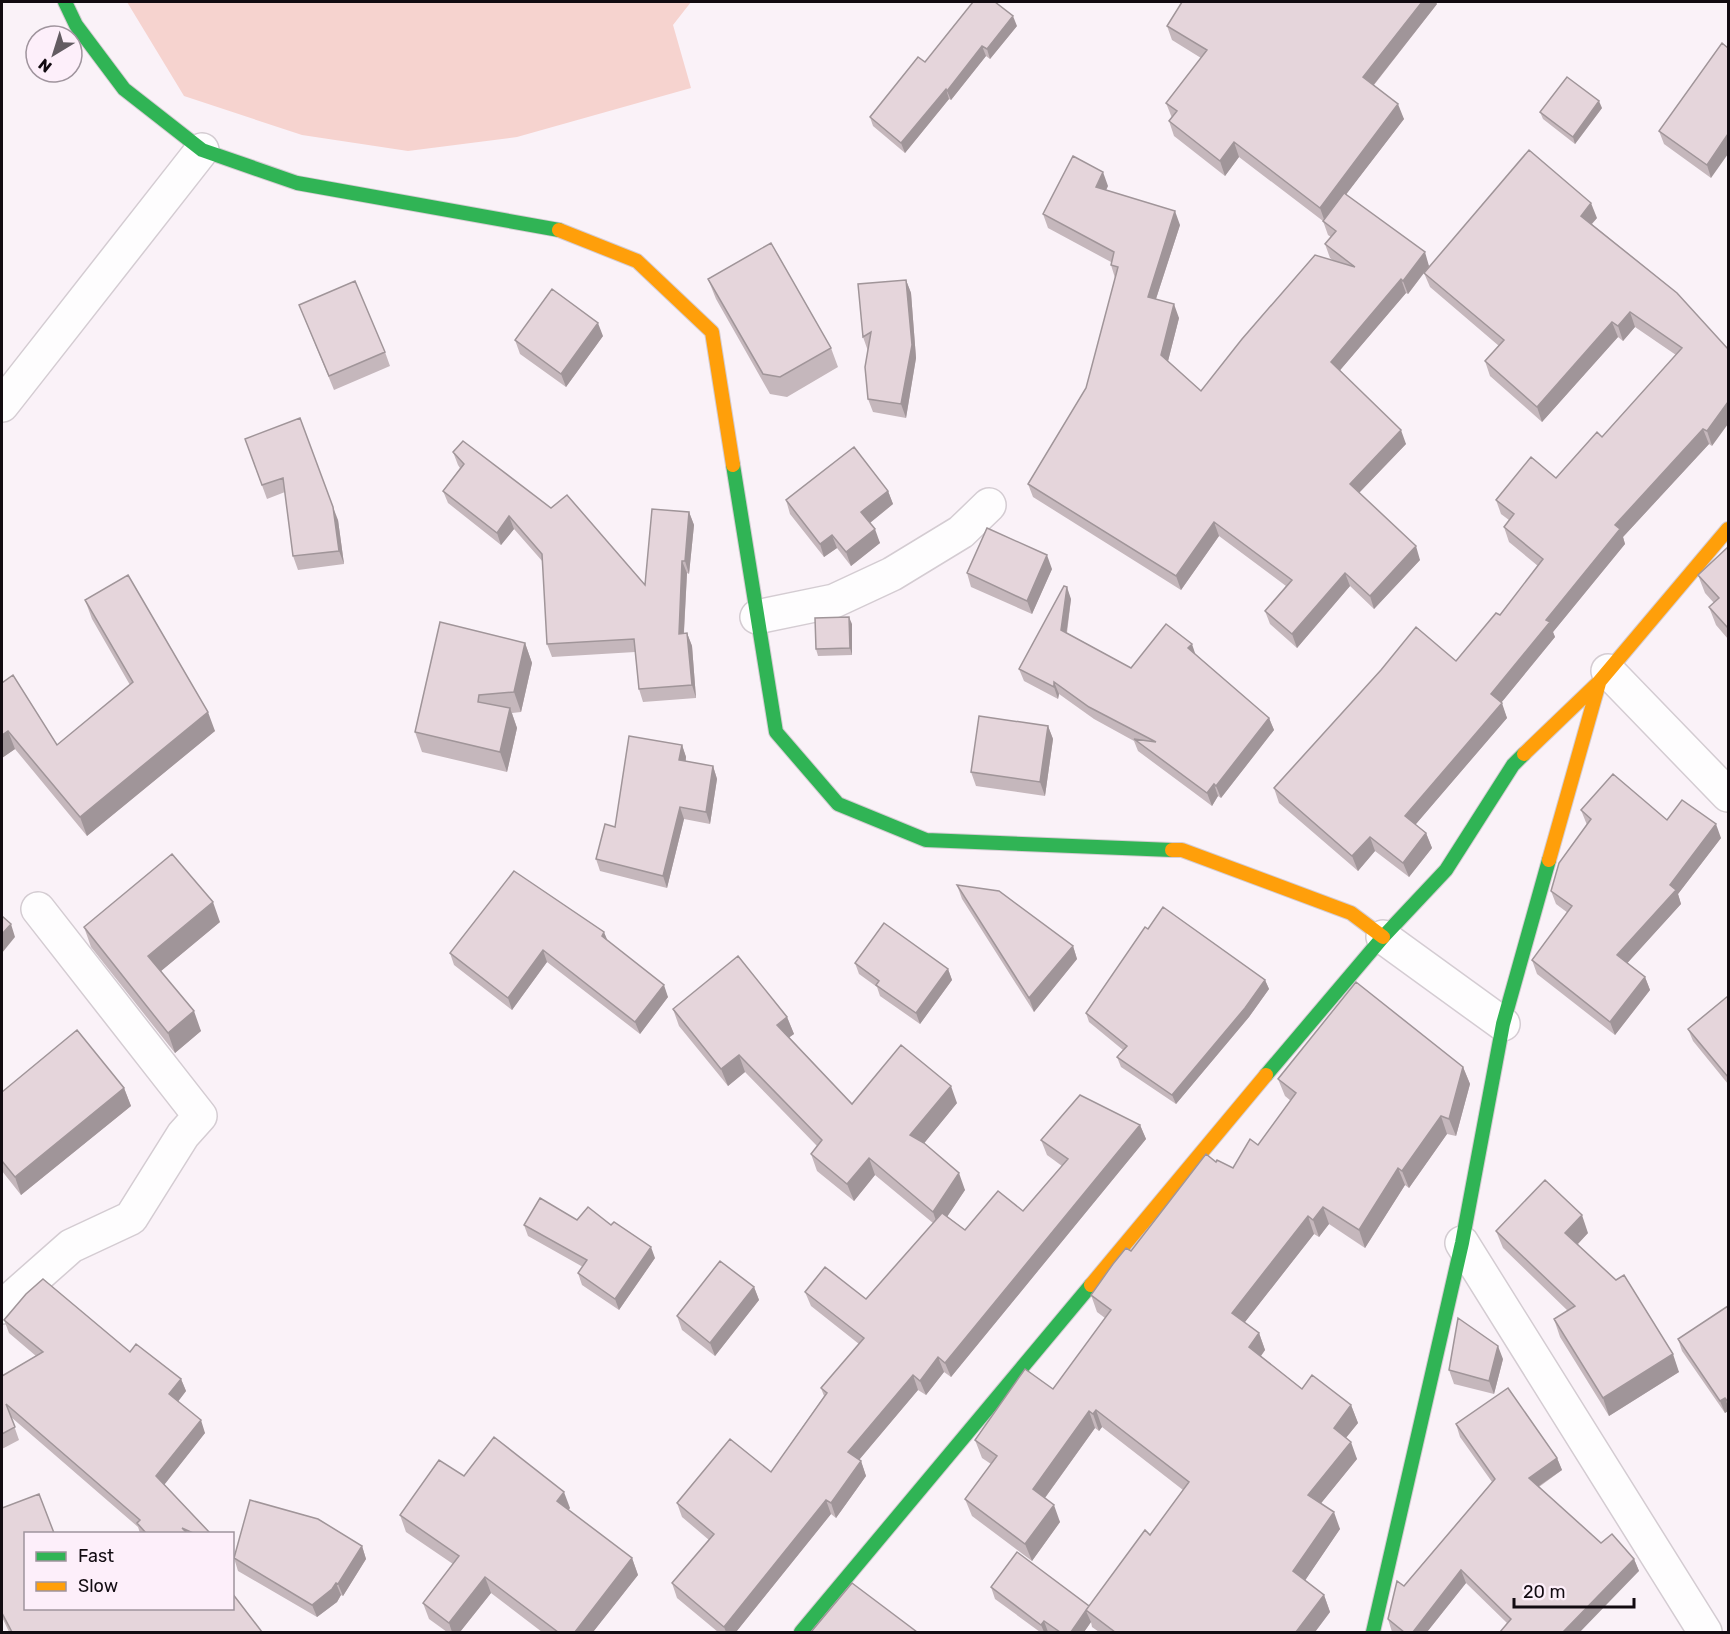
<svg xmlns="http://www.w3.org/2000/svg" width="1730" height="1634" font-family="Rubik,sans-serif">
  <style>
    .green { fill: #f6d3cf }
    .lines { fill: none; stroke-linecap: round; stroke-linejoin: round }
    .street-casing { stroke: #d4ccd2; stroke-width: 36 }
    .fast-casing { stroke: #d4ccd2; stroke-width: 16 }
    .slow-casing { stroke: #d4ccd2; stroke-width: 16 }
    .street { stroke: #fefdfe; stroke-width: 33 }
    .fast { stroke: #30b455; stroke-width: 14 }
    .slow { stroke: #ff9f0a; stroke-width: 14 }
    .wall { fill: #c5b7bc }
    .shaded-wall { fill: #a09599 }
    .building { fill: #e5d5db; stroke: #a09599; stroke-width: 1.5 }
  </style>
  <rect width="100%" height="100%" fill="#faf2f8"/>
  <path class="green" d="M127 2H691L673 25 691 88 517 137 408 151 302 135 184 96Z"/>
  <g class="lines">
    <defs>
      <path id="street" d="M2 405 202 150
        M757 617 834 601 892 574 961 532 989 505
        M1608 671 1728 795
        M1383 937 1503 1024
        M1462 1243 1705 1632
        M2 1307 71 1246 131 1218 183 1135 200 1116 38 909"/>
      <path id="fast" d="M65 2 76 25 124 89 202 150 297 183 559 230
        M733 465 776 732 838 804 926 840 1172 850
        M1266 1075 1383 937 1446 870 1513 765 1524 754
        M801 1632 1091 1285
        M1373 1632 1462 1243 1503 1024 1549 860"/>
      <path id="slow" d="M559 230 637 261 712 332 733 465
        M1524 754 1599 682 1728 529
        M1172 850H1182L1351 913 1383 937
        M1549 860 1599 683
        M1091 1285 1266 1075"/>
    </defs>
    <use href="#street" class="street-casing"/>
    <use href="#fast" class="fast-casing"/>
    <use href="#slow" class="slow-casing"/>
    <use href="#street" class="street"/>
    <use href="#fast" class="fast"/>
    <use href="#slow" class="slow"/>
  </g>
  <path class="wall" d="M1437 4 1374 85 1404 119 1346 194 1429 266 1597 218 1592 224 1677 293 1712 446 1709 444 1623 537 1625 544 1553 632 1555 637 1501 703 1507 718 1415 825 1426 833 1432 848 1409 877 1375 851 1358 871 1279 803 1274 788 1456 661 1500 615 1538 566 1509 542 1504 527 1509 520 1501 514 1496 500 1556 478 1602 437 1676 355 1635 327 1623 341 1618 337 1542 422 1490 376 1485 361 1499 346 1430 287 1424 273 1408 294 1406 293 1340 370 1406 444 1359 493 1420 560 1374 609 1350 586 1297 648 1270 624 1265 611 1286 586 1219 536 1181 590 1033 497 1028 484 1086 388 1115 278 1111 265V262L1048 228 1043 214 1108 186 1106 190 1180 225 1156 299 1179 318 1168 361 1201 391 1334 261 1330 258 1325 244 1331 237 1328 235 1323 221 1239 157 1225 176 1174 136 1169 121 1172 118 1166 103 1201 58 1172 40 1167 26Z
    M1017 26 990 59 986 56 951 100 949 99 905 153 873 126 870 117 925 62Z
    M1728 48 1711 178 1664 144 1659 131Z
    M1602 108 1575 144 1543 119 1540 112Z
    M708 279 831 348 838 367 787 397 770 394 716 299Z
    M906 280 911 293 916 358 906 418 873 412 868 399V350V351L863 337Z
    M299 305 385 352 390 366 334 390Z
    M603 336 566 387 520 354 515 340Z
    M245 439 338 520 344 564 298 570 293 556 285 492 267 499Z
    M453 452 645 585 689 512 694 525 689 574 687 573 684 633H687L692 646 696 698 643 702 639 689 635 652 552 657 547 644 543 562 514 529 501 545 448 503 443 491 460 468 458 465Z
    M888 491 893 504 870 523 880 543 851 566 837 548 824 557 790 514 786 500Z
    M1728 547V639L1716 625 1709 607 1714 603 1705 593 1698 575Z
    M1052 569 1032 614 971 587 967 573Z
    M1071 599 1067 633 1131 668 1195 654 1269 718 1274 730 1221 798 1218 796 1212 806 1138 751 1134 741 1094 719 1059 694 1058 699 1024 681 1019 669Z
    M85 600 215 731 87 836 15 749 2 758V683L57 745 130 685 92 619Z
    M852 624V655L818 656 816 649Z
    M525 643 532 663 521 712 512 713 517 728 507 772 422 752 415 732Z
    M1048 726 1053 739 1045 796 976 786 971 772Z
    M682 745 686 757V761L713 766 717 779 710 824 684 819 667 888 600 871 596 859 615 827Z
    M1581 810 1667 820 1721 838 1678 894 1681 904 1627 963 1645 977 1650 990 1615 1035 1537 974 1532 960 1568 913 1556 904 1551 891 1587 825Z
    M957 885 1073 946 1077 959 1034 1012 962 899Z
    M220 922 161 971 201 1031 175 1053 91 947 84 927Z
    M1148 929 1265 980 1269 989 1249 1017 1176 1104 1121 1067 1117 1057 1123 1050 1089 1022 1086 1013Z
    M607 941 668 997 640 1034 547 962 512 1010 454 965 450 953Z
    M855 963 948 969 952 980 920 1024 880 996 877 987 859 974Z
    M1728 996V1084L1693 1041 1688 1029Z
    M673 1009 787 1017 794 1034 789 1037 852 1104 957 1103 924 1143 965 1190 947 1216 965 1230 1023 1211 1062 1166 1047 1155 1041 1140 1140 1125 1146 1139 951 1377 944 1372 926 1395 918 1390 859 1460 861 1461 866 1476 836 1518 831 1514 736 1632H718L677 1598 672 1583 709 1540 682 1517 677 1503 771 1472 824 1396 821 1388 859 1344 811 1306 805 1292 866 1299 933 1223 875 1175 854 1201 817 1171 811 1154 817 1146 745 1072 728 1086 679 1026Z
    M1463 1067 1470 1084 1456 1136 1447 1134 1409 1188 1405 1185 1365 1248 1329 1224 1319 1237 1314 1234 1244 1323 1259 1333 1265 1350 1261 1356 1302 1389 1351 1405 1358 1423 1346 1438 1357 1459 1321 1503 1340 1529 1305 1580 1324 1595 1330 1612 1315 1632H1099L1092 1627 1091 1622 1084 1632H1040L995 1599 991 1587 1089 1606 1150 1535 1183 1490 1102 1427 1099 1431 1095 1428 1045 1498 1060 1522 1032 1561 972 1516 965 1499 991 1464 982 1458 975 1440 1053 1389 1105 1318 1097 1312 1091 1295 1131 1251 1216 1162 1233 1168 1258 1145 1291 1101 1285 1096 1278 1079Z
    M124 1088 131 1106 21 1195 2 1171V1092Z
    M524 1225 655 1258 619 1310 582 1285 578 1273 583 1267 528 1236Z
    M1496 1231 1588 1233 1578 1244 1679 1372 1609 1416 1560 1337 1554 1319 1568 1311 1503 1248Z
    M754 1287 759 1300 715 1356 682 1330 677 1316Z
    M1728 1306V1411L1725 1413 1682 1351 1678 1339Z
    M4 1320 130 1352 181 1379 186 1391 178 1401 205 1433 164 1484 210 1533H140L138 1527 11 1417 19 1440 2 1449V1376L36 1356 9 1333Z
    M1503 1359 1494 1394 1454 1384 1449 1370Z
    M1456 1424 1557 1458 1562 1470 1539 1487 1601 1543 1634 1559 1639 1571 1507 1623 1466 1583 1427 1632H1392L1388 1619 1404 1586 1492 1482 1460 1437Z
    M464 1476 570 1508 568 1510 632 1558 638 1575 593 1632H542L491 1593 460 1632H447L429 1619 423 1603 453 1564 406 1532 400 1515Z
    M2 1508 26 1608 262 1632H9L2 1617Z
    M362 1546 366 1559 343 1596 341 1595 337 1602 317 1617 238 1571 234 1558Z"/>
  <path class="shaded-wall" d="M1422 2H1436L1437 4 1368 92 1363 77Z
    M1013 16 1017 26 990 59 987 49Z
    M982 46 986 56 951 100 947 91Z
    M946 89 949 99 905 153 901 143Z
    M1599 101 1602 108 1575 144 1573 137Z
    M1398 104 1404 119 1325 222 1320 208Z
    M1728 134V154L1711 178 1707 165Z
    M1234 142 1239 157 1225 176 1220 161Z
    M1103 172 1108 186 1101 200 1096 187Z
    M1591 203 1597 218 1586 230 1581 216Z
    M1175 211 1180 225 1152 311 1148 297Z
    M1425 252 1429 266 1408 294 1403 281Z
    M1401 279 1406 293 1336 375 1331 362Z
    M906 280 911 293 916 358 906 418 901 404Z
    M1174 304 1179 318 1166 369 1161 355Z
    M1630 312 1635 327 1623 341 1618 326Z
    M1612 322 1618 337 1542 422 1537 407Z
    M598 323 603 336 566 387 561 374Z
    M1728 402V424L1712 446 1707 431Z
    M1703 429 1709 444 1623 537 1625 544 1553 632 1555 637 1496 709 1491 694 1546 620 1615 525Z
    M1401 430 1406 444 1355 497 1350 484Z
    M888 491 893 504 866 526 861 512Z
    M333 507 338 520 344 564 339 551Z
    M689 512 694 525 689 574 685 561Z
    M509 516 514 529 501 545 497 533Z
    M1214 522 1219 536 1181 590 1176 576Z
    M875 529 880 543 851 566 846 552Z
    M832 535 837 548 824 557 820 544Z
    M1416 546 1420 560 1374 609 1370 596Z
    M1047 555 1052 569 1032 614 1027 601Z
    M682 561 687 573 683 647 679 634Z
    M1345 573 1350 586 1297 648 1292 634Z
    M1067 587 1071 599 1065 643 1061 630Z
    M849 617 852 624V655L850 648Z
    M687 633 692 646 696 698 692 685Z
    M525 643 532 663 521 712 514 692Z
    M1192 644 1196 656 1188 648Z
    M1054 682 1059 694 1058 699 1054 687Z
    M1502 703 1507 718 1410 831 1405 816Z
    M510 708 517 728 507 772 500 752Z
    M208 712 215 731 87 836 80 817Z
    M1269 718 1274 730 1221 798 1216 786Z
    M1048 726 1053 739 1045 796 1040 782Z
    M8 731 15 749 2 758V735Z
    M682 745 686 757 684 772 679 760Z
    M713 766 717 779 710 824 706 812Z
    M1214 784 1218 796 1212 806 1207 793Z
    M680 807 684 819 667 888 663 876Z
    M1716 824 1721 838 1678 894 1681 904 1622 969 1617 955Z
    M1426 833 1432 848 1409 877 1403 863Z
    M1370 837 1375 851 1358 871 1352 856Z
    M213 902 220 922 155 976 148 956Z
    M11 924 15 937 2 953V934Z
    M604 932 609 944 602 936Z
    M1073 946 1077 959 1034 1012 1029 998Z
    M543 950 547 962 512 1010 508 998Z
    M948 969 952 980 920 1024 916 1013Z
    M1645 977 1650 990 1615 1035 1610 1022Z
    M1265 980 1269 989 1249 1017 1176 1104 1172 1095Z
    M664 985 668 997 640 1034 635 1022Z
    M194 1011 201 1031 175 1053 168 1033Z
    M787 1017 794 1034 783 1042 777 1025Z
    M739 1055 745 1072 728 1086 721 1069Z
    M1463 1067 1470 1084 1456 1136 1449 1119Z
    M951 1086 957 1103 917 1152 910 1135Z
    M124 1088 131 1106 21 1195 15 1177Z
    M1441 1116 1447 1134 1409 1188 1402 1171Z
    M1140 1125 1146 1139 951 1377 945 1363Z
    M869 1158 875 1175 854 1201 847 1184Z
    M1398 1168 1405 1185 1365 1248 1359 1230Z
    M959 1173 965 1190 939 1229 933 1212Z
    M1323 1207 1329 1224 1319 1237 1313 1220Z
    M1582 1215 1588 1233 1572 1250 1565 1233Z
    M1308 1216 1314 1234 1238 1331 1232 1313Z
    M651 1247 655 1258 619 1310 615 1299Z
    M754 1287 759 1300 715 1356 710 1343Z
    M1259 1333 1265 1350 1255 1364 1249 1347Z
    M1498 1346 1503 1359 1494 1394 1489 1381Z
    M1673 1354 1679 1372 1609 1416 1603 1398Z
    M938 1357 944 1372 926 1395 920 1381Z
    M913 1375 918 1390 853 1467 848 1452Z
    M181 1379 186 1391 174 1407 169 1394Z
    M1725 1398 1728 1406V1411L1725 1413 1720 1401Z
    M1351 1405 1358 1423 1340 1445 1334 1428Z
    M1096 1410 1102 1427 1099 1431 1093 1414Z
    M1089 1411 1095 1428 1039 1506 1033 1489Z
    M201 1420 205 1433 161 1489 156 1476Z
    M1351 1442 1357 1459 1314 1512 1308 1495Z
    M1557 1458 1562 1470 1533 1490 1529 1478Z
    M861 1461 866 1476 836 1518 831 1503Z
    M564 1492 570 1508 563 1517 557 1501Z
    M826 1500 831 1514 736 1632H726L724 1627Z
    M1054 1505 1060 1522 1032 1561 1025 1544Z
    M1334 1512 1340 1529 1300 1588 1293 1571Z
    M362 1546 366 1559 343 1596 338 1584Z
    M632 1558 638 1575 593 1632H575Z
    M1634 1559 1639 1571 1580 1632H1563Z
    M1461 1570 1466 1583 1427 1632H1413Z
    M485 1577 491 1593 460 1632H452L449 1623Z
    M336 1583 341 1595 337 1602 317 1617 312 1605Z
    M1324 1595 1330 1612 1315 1632H1296Z
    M1086 1611 1091 1622 1084 1632H1071Z
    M1044 1621 1048 1632H1044L1041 1625Z"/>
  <path class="building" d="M973 2H995L1013 16 987 49 982 46 947 91 946 89 901 143 870 117 918 57 925 62Z
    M1182 2H1422L1363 77 1398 104 1320 208 1234 142 1220 161 1169 121 1177 111 1166 103 1207 50 1167 26Z
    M1722 43 1728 48V134L1707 165 1659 131Z
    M1567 77 1599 101 1573 137 1540 112Z
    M1529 150 1591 203 1581 216 1677 293 1728 349V402L1707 431 1703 429 1615 525 1620 529 1546 620 1550 622 1491 694 1502 703 1405 816 1426 833 1403 863 1370 837 1352 856 1274 788 1381 670 1416 627 1456 661 1496 613 1500 615 1543 559 1504 527 1514 514 1496 500 1531 457 1556 478 1597 432 1602 437 1682 348 1630 312 1618 326 1612 322 1537 407 1485 361 1504 340 1424 273Z
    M1073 156 1103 172 1096 187 1175 211 1148 297 1174 304 1161 355 1201 391 1242 339 1315 255 1355 267 1325 244 1336 231 1323 221 1344 193 1425 252 1403 281 1401 279 1331 362 1401 430 1350 484 1416 546 1370 596 1345 573 1292 634 1265 611 1292 580 1214 522 1176 576 1028 484 1086 388 1118 267 1111 265 1114 252 1043 214Z
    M771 243 831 348 780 377 763 374 708 279Z
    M906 280 912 345 901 404 868 399 865 367 871 332 863 337 858 284Z
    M355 281 385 352 329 376 299 305Z
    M552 289 598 323 561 374 515 340Z
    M300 418 333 507 339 551 293 556 283 478 262 485 245 439Z
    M463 441 551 508 567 495 645 585 652 509 689 512 685 561H682L679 634 687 633 692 685 639 689 634 639 547 644 542 554 509 516 497 533 443 491 464 464 453 452Z
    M854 447 888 491 861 512 875 529 846 552 832 535 820 544 786 500Z
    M987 528 1047 555 1027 601 967 573Z
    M1728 547V628L1709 607 1719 598 1698 575Z
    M128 575 208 712 80 817 8 731 2 735V683L13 675 57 745 133 682 85 600Z
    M1064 586 1067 587 1061 630 1131 668 1166 624 1192 644 1188 648 1269 718 1216 786 1214 784 1207 793 1134 739 1156 742 1089 707 1054 682V687L1019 669Z
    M849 617 850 648 816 649 815 618Z
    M440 622 525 643 514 692 479 695 478 702 510 708 500 752 415 732Z
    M979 716 1048 726 1040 782 971 772Z
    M629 736 682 745 679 760 713 766 706 812 680 807 663 876 596 859 605 824 615 827Z
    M1613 774 1667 820 1682 800 1716 824 1670 885 1676 890 1617 955 1645 977 1610 1022 1532 960 1572 906 1551 891 1559 863 1591 819 1581 810Z
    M172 854 213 902 148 956 194 1011 168 1033 84 927Z
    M514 871 604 932 602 936 664 985 635 1022 543 950 508 998 450 953Z
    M957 885 999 891 1073 946 1029 998Z
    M1163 907 1265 980 1245 1008 1172 1095 1117 1057 1127 1046 1086 1013 1145 927 1148 929Z
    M2 916 11 924 2 934Z
    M884 923 948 969 916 1013 876 985 879 981 855 963Z
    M738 956 787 1017 777 1025 852 1104 901 1045 951 1086 910 1135 924 1143 959 1173 933 1212 869 1158 847 1184 811 1154 822 1140 739 1055 721 1069 673 1009Z
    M1356 982 1463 1067 1449 1119 1441 1116 1402 1171 1398 1168 1359 1230 1323 1207 1313 1220 1308 1216 1232 1313 1259 1333 1249 1347 1302 1389 1312 1375 1351 1405 1334 1428 1351 1442 1308 1495 1334 1512 1293 1571 1324 1595 1296 1632H1115L1086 1610 1145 1530 1150 1535 1189 1482 1096 1410 1093 1414 1089 1411 1033 1489 1054 1505 1025 1544 965 1499 997 1456 975 1440 1025 1369 1053 1389 1111 1310 1091 1295 1113 1264 1126 1248 1131 1251 1206 1154 1216 1162 1217 1160 1233 1168 1250 1139 1258 1145 1296 1093 1278 1079Z
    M1728 996V1077L1688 1029Z
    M77 1030 124 1088 15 1177 2 1161V1092Z
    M1080 1095 1140 1125 945 1363 938 1357 920 1381 913 1375 848 1452 861 1461 831 1503 826 1500 724 1627 672 1583 714 1534 677 1503 730 1439 771 1472 827 1393 821 1388 864 1338 805 1292 825 1267 866 1299 942 1213 965 1230 998 1191 1023 1211 1068 1159 1041 1140Z
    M1545 1180 1582 1215 1565 1233 1616 1280 1624 1275 1673 1354 1603 1398 1554 1319 1575 1306 1496 1231Z
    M540 1198 577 1220 588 1207 611 1225 614 1222 651 1247 615 1299 578 1273 587 1260 524 1225Z
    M720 1261 754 1287 710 1343 677 1316Z
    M43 1279 130 1352 136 1344 181 1379 169 1394 201 1420 156 1476 210 1533H193L182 1528 187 1533H146L137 1523 140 1520 6 1404 15 1427 2 1434V1376L43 1352 4 1320 26 1294Z
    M1728 1306V1402L1725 1398 1720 1401 1678 1339Z
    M1458 1318 1498 1346 1489 1381 1449 1370Z
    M1508 1388 1557 1458 1529 1478 1601 1543 1612 1534 1634 1559 1563 1632H1500L1511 1619 1461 1570 1413 1632H1404L1388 1619 1397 1581 1404 1586 1495 1479 1456 1424Z
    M494 1437 564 1492 557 1501 632 1558 575 1632H558L485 1577 449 1623 423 1603 459 1556 400 1515 439 1460 464 1476Z
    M39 1494 54 1533H26V1608H232V1593L262 1632H12L2 1613V1508Z
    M250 1500 318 1519 362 1546 338 1584 336 1583 332 1589 312 1605 234 1558Z
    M1017 1552 1089 1606 1071 1632H1060L1044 1621 1041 1625 991 1587Z
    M852 1583 917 1632H811Z"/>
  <rect width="1730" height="1634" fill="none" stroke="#120b11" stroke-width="6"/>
  <rect x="24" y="1532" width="210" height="78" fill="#fdeffa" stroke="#9f949d" stroke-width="1.5"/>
  <rect x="36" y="1552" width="30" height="9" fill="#30b455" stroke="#9f949d" stroke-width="1.5"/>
  <text x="78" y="1562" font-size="18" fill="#120b11">Fast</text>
  <rect x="36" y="1582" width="30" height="9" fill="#ff9f0a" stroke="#9f949d" stroke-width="1.5"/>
  <text x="78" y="1592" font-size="18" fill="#120b11">Slow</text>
  <g transform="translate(54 54) rotate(218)"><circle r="28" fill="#fdeffa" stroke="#9f949d" stroke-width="1.5"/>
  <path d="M0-4.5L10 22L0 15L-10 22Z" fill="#635c62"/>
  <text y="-9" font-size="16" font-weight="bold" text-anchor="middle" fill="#120b11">N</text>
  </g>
  <path d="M1514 1598v9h120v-9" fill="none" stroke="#120b11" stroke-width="3"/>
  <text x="1523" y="1598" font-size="18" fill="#120b11" stroke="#fdeffa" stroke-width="4.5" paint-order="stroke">20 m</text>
</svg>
